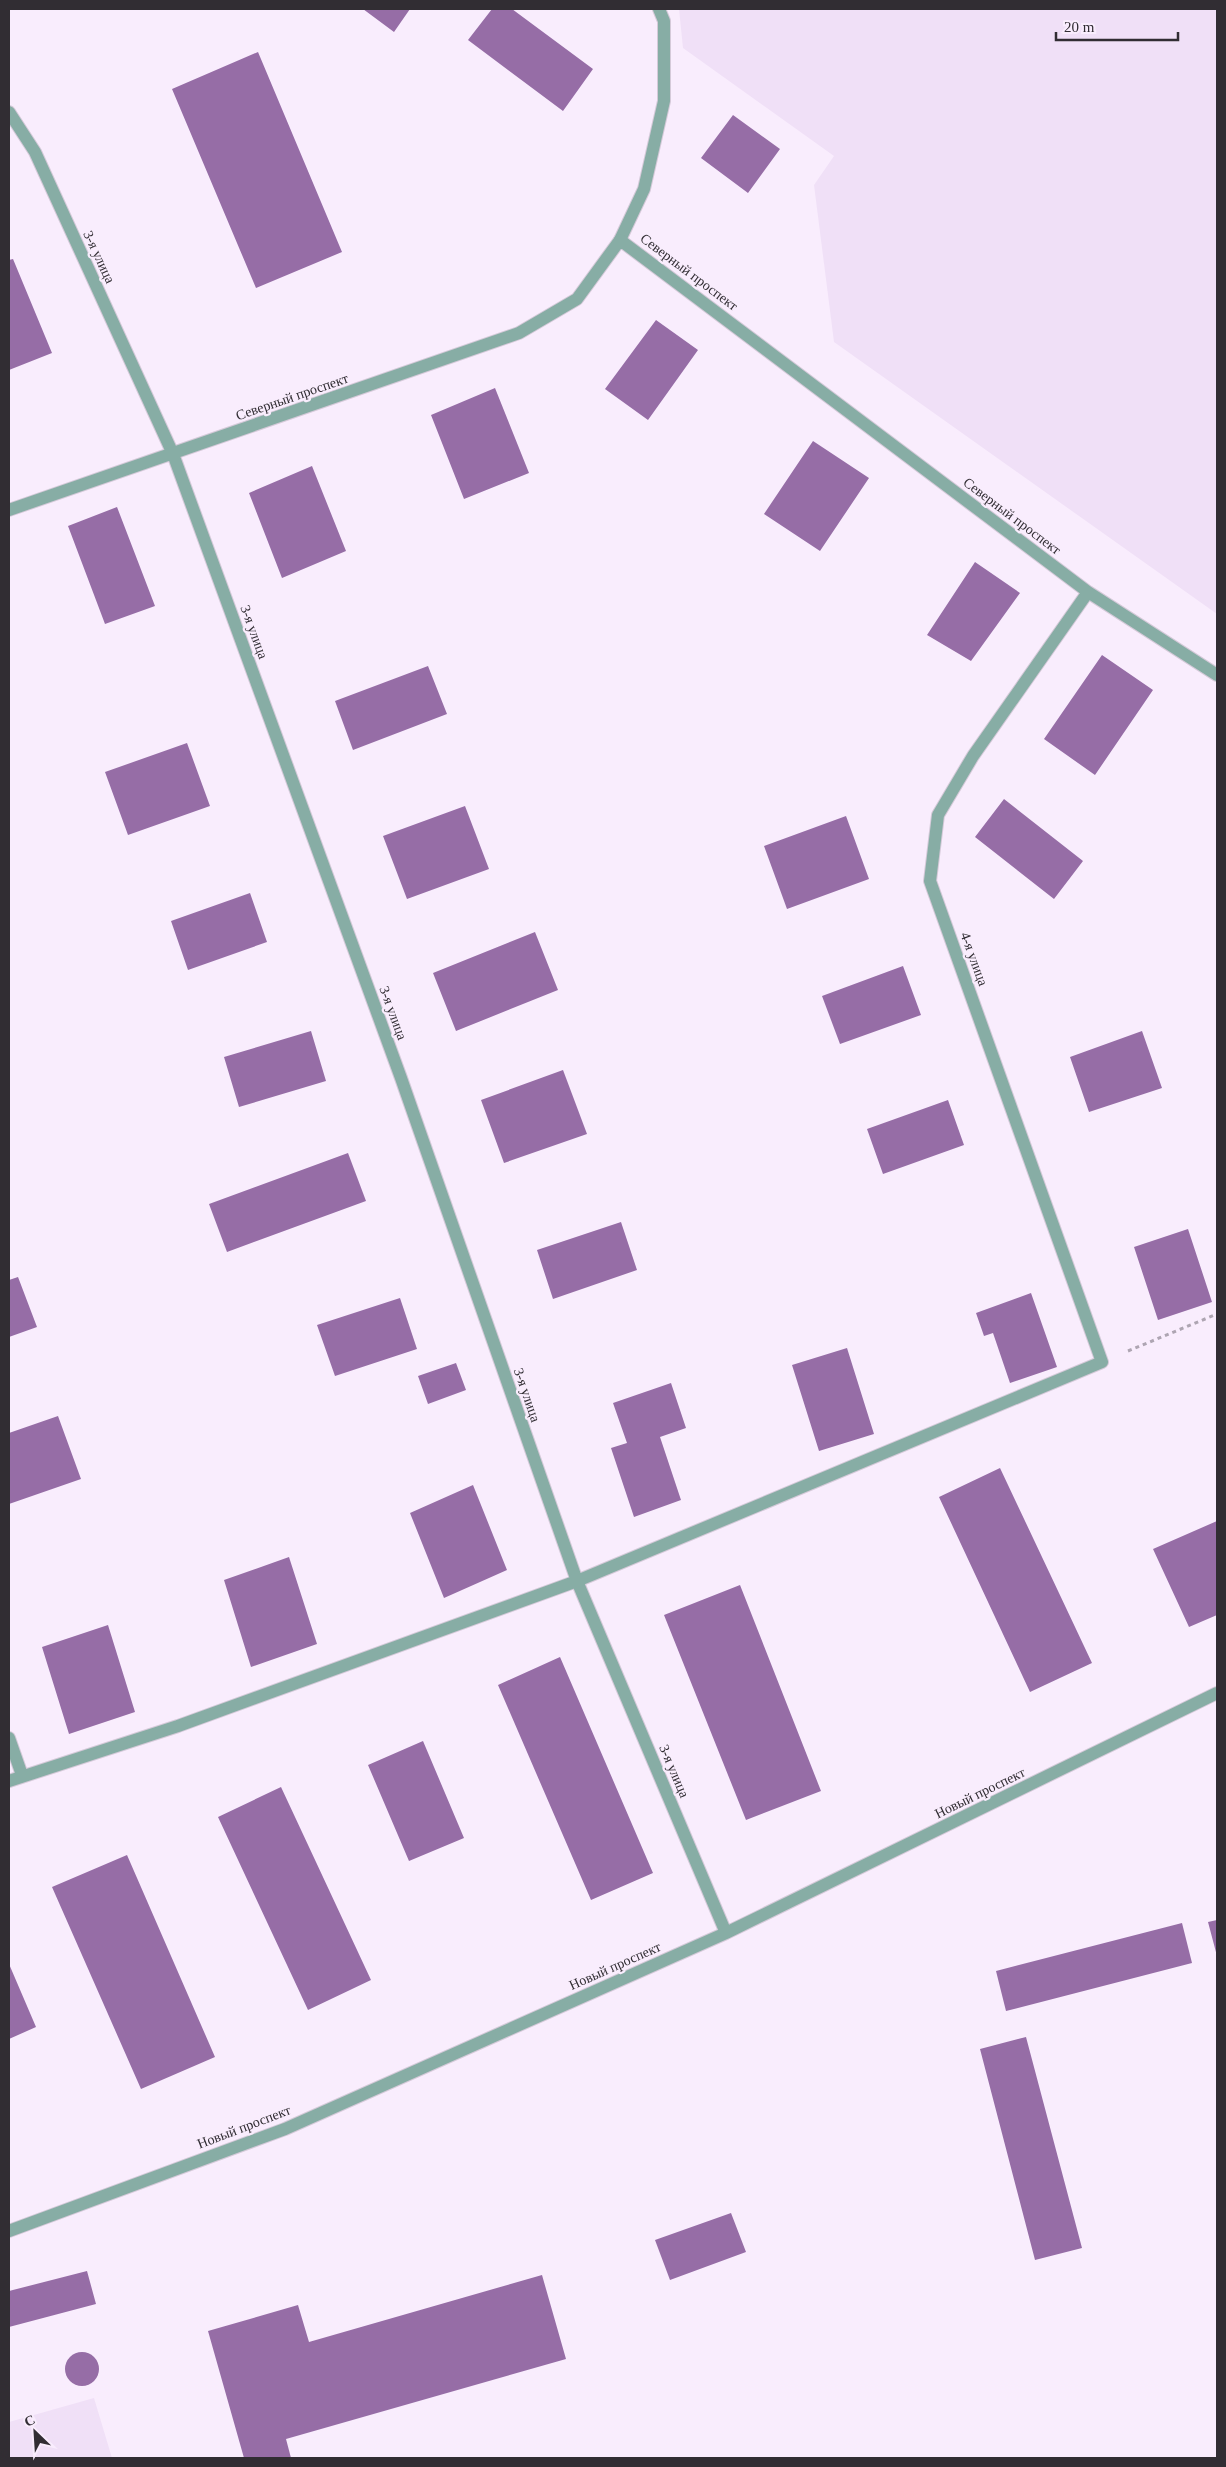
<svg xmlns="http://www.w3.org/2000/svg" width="1226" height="2467" font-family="'Times New Roman',serif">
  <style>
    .built { fill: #f0e0f7 }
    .building { fill: #966da6 }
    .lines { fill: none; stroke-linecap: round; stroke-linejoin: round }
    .lane-casing { stroke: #d5cad9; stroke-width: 14 }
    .street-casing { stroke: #d5cad9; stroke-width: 14 }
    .path { stroke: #aea5b2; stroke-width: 3; stroke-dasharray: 4 4; stroke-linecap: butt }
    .lane { stroke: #87ada5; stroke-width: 12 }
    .street { stroke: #87ada5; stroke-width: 12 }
    .labels { text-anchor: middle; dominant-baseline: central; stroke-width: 4.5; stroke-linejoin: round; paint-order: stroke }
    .street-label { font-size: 14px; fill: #312d33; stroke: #f9edfd }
  </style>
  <rect width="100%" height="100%" fill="#f9edfd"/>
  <path class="built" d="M679 9H1217V614L834 342 814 185 834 156 683 48Z
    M94 2398 112 2458H9V2422Z"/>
  <path class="building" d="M363 9H410L394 32Z
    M492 9H512L593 69 563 111 468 40Z
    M258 52 342 252 256 288 172 89Z
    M733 115 780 149 748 193 701 158Z
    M13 259 52 353 9 370V260Z
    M656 320 698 350 648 420 605 389Z
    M495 388 529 473 464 499 431 415Z
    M813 441 869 478 820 551 764 514Z
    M312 466 346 551 282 578 249 493Z
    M117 507 155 606 105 624 68 526Z
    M975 562 1020 593 971 661 927 635Z
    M1102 655 1153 690 1095 775 1044 739Z
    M428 666 447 714 353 750 335 701Z
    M187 743 210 806 128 835 105 772Z
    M1004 799 1083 861 1054 899 975 837Z
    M465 806 489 869 407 899 383 836Z
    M846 816 869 879 787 909 764 846Z
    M250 893 267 942 188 970 171 921Z
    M535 932 558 990 456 1031 433 973Z
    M903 966 921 1015 840 1044 822 996Z
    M311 1031 326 1081 239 1107 224 1057Z
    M1142 1031 1162 1088 1089 1112 1070 1057Z
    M563 1070 587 1134 504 1163 481 1100Z
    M948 1100 964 1145 883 1174 867 1129Z
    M348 1153 366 1201 227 1252 209 1204Z
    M621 1222 637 1270 553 1299 537 1250Z
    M1188 1229 1212 1302 1158 1320 1134 1247Z
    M18 1277 37 1327 9 1337V1280Z
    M1031 1293 1057 1367 1010 1383 993 1333 984 1336 976 1313Z
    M400 1298 417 1349 335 1376 317 1325Z
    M847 1348 874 1434 819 1451 792 1365Z
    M456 1363 466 1390 428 1404 418 1376Z
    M671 1383 686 1428 660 1437 681 1500 634 1517 611 1448 627 1443 613 1403Z
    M58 1416 81 1479 9 1504V1433Z
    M1000 1468 1092 1663 1030 1692 939 1497Z
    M473 1485 507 1570 444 1598 410 1513Z
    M1217 1521V1615L1189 1627 1153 1549Z
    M289 1557 317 1644 251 1667 224 1580Z
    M740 1585 821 1791 746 1820 664 1615Z
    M108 1625 135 1712 69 1734 42 1647Z
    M560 1657 653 1873 591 1900 498 1685Z
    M423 1741 464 1838 409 1861 368 1765Z
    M281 1787 371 1980 308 2010 218 1817Z
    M127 1855 215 2057 141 2089 52 1887Z
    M1217 1920V1956L1208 1922Z
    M1182 1923 1192 1963 1006 2011 996 1971Z
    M9 1964 36 2027 9 2039Z
    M1026 2037 1082 2248 1035 2260 980 2049Z
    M731 2213 746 2252 670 2280 655 2240Z
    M87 2271 96 2304 9 2327V2291Z
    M542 2275 566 2359 286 2439 291 2458H244L208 2331 298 2305 309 2342Z
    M65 2369a17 17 0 1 1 34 0a17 17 0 1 1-34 0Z"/>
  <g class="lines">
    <defs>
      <path id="lane" d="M9 112 35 152 173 454
        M620 240 644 189 664 101V21L659 9"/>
      <path id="street" d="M173 454 401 1078 577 1581 726 1933
        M9 510 519 333 577 299 620 240 1088 592 1217 675
        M9 1738 22 1775
        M9 1781 178 1726 577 1581 1102 1362 930 881 938 815 973 756 1088 592
        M9 2231 285 2129 726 1933 1217 1693"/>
    </defs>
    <use href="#lane" class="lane-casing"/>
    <use href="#street" class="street-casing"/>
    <path class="path" d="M1128 1351 1217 1314"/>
    <use href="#lane" class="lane"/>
    <use href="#street" class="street"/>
  </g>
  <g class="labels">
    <g class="street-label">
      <text transform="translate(99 257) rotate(65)">3-я улица</text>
      <text transform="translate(689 272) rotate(37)">Северный проспект</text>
      <text transform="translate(292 397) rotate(-19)">Северный проспект</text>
      <text transform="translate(1012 516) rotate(37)">Северный проспект</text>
      <text transform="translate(254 632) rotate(70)">3-я улица</text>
      <text transform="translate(974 959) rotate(70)">4-я улица</text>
      <text transform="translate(393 1013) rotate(70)">3-я улица</text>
      <text transform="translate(527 1395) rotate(71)">3-я улица</text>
      <text transform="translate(674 1771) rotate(67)">3-я улица</text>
      <text transform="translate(980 1793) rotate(-26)">Новый проспект</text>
      <text transform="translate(615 1966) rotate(-24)">Новый проспект</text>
      <text transform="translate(244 2127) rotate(-21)">Новый проспект</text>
    </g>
  </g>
  <rect width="1226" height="2467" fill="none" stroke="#312d33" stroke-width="20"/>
  <g transform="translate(35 2432) rotate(335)" stroke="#f9edfd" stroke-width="4" paint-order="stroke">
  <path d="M0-4L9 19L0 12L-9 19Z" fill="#312d33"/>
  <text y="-8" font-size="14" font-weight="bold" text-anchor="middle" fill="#312d33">С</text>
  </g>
  <path d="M1056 32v8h122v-8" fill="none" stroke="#312d33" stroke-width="2.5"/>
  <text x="1064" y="32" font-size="15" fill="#312d33" stroke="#f9edfd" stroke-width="4" paint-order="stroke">20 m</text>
</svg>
